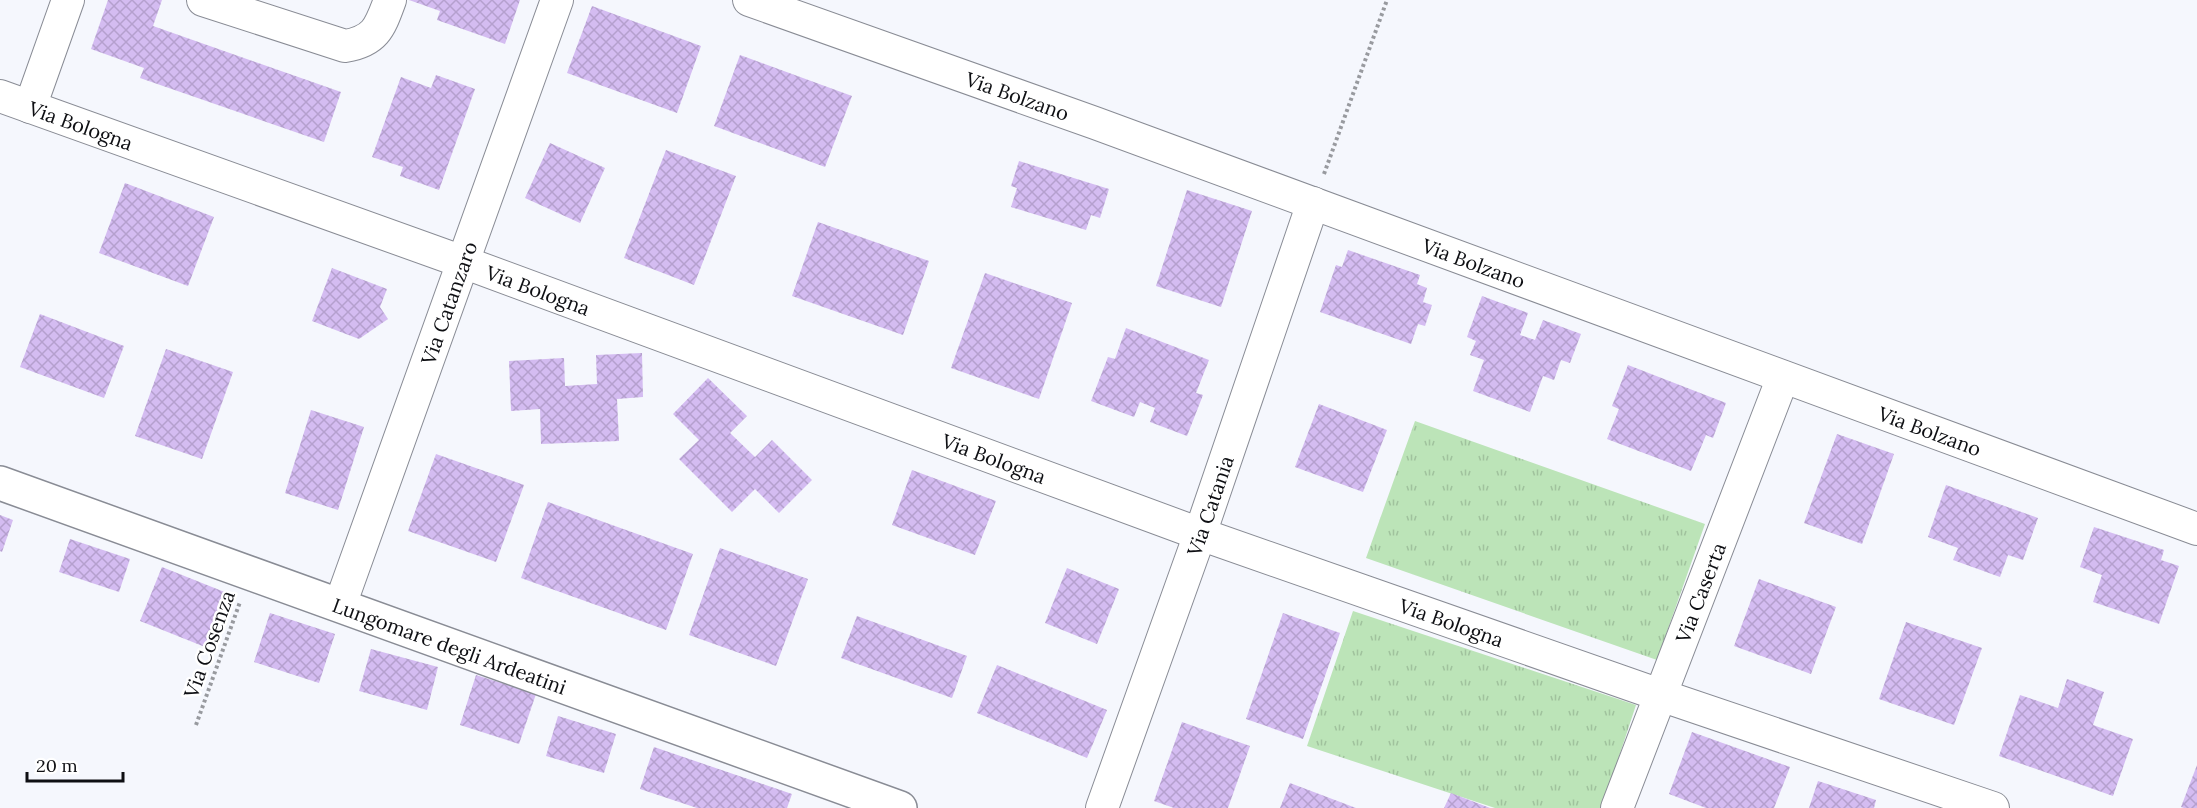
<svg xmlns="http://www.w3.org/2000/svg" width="2197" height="808" font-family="Lora,serif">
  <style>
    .grass { fill: url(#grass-tufts) }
    .building { fill: url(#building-cross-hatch) }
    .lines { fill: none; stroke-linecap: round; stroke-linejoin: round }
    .street-casing { stroke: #898c95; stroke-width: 34 }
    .secondary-casing { stroke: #898c95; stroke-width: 36 }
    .path { stroke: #989a9f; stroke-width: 4; stroke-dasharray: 3 3; stroke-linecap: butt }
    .street { stroke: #fff; stroke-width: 32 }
    .secondary { stroke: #fff; stroke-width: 33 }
    .labels { text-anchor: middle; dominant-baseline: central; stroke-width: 5; stroke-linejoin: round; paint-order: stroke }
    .street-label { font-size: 20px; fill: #0e0f13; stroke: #fff }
  </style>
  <defs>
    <pattern id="grass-tufts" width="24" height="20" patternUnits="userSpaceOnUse" patternTransform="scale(1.5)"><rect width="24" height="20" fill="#bce4b8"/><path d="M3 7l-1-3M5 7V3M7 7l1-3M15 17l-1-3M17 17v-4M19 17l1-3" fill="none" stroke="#a0c29d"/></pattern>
    <pattern id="building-cross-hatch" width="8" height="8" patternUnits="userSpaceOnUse" patternTransform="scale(1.5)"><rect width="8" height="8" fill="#d4bcf1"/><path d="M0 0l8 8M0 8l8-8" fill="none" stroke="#b5a0ce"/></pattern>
  </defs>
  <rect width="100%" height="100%" fill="#f5f7fd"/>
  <path class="grass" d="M1415 421 1705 524 1657 660 1366 558Z
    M1353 611 1636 705 1602 808H1495L1307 746Z"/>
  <path class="building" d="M108 0H162L153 26 341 92 324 142 140 78 144 68 91 49Z
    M409 0H520L505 44 437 20 440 11Z
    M592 6 701 46 677 113 567 73Z
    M740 55 852 96 825 167 714 126Z
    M436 75 475 89 439 190 400 176 403 167 372 157 401 77 431 88Z
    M550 143 605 168 580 223 525 198Z
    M666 150 736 176 694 285 624 258Z
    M1019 161 1109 189 1100 218 1091 215 1086 230 1011 207 1017 188 1011 186Z
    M125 183 214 217 188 286 99 253Z
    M1187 190 1252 211 1221 307 1156 286Z
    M818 222 929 261 903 335 792 296Z
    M1348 250 1420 275 1417 284 1427 288 1423 302 1432 305 1425 326 1418 324 1411 344 1320 312 1336 265 1342 267Z
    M332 268 387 289 380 307 388 319 359 339 312 321Z
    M985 273 1072 303 1039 399 951 368Z
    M1482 296 1528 313 1520 335 1535 340 1543 320 1581 334 1570 363 1561 360 1554 380 1543 376 1530 412 1473 391 1484 360 1470 355 1476 341 1467 337Z
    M40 314 124 346 104 398 20 367Z
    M1126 328 1209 360 1196 393 1203 395 1187 436 1150 422 1155 408 1140 402 1134 417 1091 401 1108 357 1115 359Z
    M166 349 233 372 202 459 135 436Z
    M642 353 643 397 617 399 619 441 541 444 540 409 511 411 509 361 564 358 565 386 597 384 596 355Z
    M1628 365 1726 403 1713 438 1706 435 1691 471 1607 439 1619 409 1612 406Z
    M708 378 747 416 730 433 755 457 772 440 812 480 779 513 755 489 732 512 679 459 699 440 673 414Z
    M1319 404 1387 430 1363 492 1295 467Z
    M311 410 364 427 338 510 285 493Z
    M1837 434 1894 454 1862 544 1804 523Z
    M436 454 524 485 496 562 408 531Z
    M912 470 996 501 975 555 892 525Z
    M1946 485 2038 518 2023 560 2008 555 2000 577 1953 560 1958 548 1928 537Z
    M548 502 693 554 666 630 521 578Z
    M0 515 13 520 2 552 0 551Z
    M2094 527 2164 550 2161 560 2179 566 2159 624 2093 602 2102 575 2080 567Z
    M70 539 130 559 119 592 59 572Z
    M720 548 808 579 776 666 689 635Z
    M162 567 227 593 205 647 140 621Z
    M1067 568 1119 589 1097 644 1045 623Z
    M1759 579 1836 607 1811 674 1734 646Z
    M270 613 335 634 319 683 254 662Z
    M1283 613 1340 633 1303 739 1246 719Z
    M857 616 967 656 952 698 841 658Z
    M1906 622 1982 648 1954 725 1879 699Z
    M371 649 438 667 427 710 359 691Z
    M997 665 1107 710 1087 758 977 713Z
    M476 675 536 694 519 744 460 725Z
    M2067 679 2104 692 2093 725 2133 739 2113 796 1999 756 2020 695 2058 708Z
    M558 716 616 734 604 773 546 756Z
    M1182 722 1250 746 1228 808H1174L1154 801Z
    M1692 732 1790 767 1774 808H1706L1669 794Z
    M654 747 792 794 787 808H697L640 789Z
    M2197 765V808H2184L2181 807Z
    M1818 781 1876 800 1874 808H1809Z
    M1290 783 1356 808H1280Z
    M1451 793 1490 808H1444Z"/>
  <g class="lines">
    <defs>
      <g id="street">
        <path d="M203 0 345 46C376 41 380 27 390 0"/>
        <path id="s1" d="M749 0 1095 123 2197 529"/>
        <path id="s2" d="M0 96 463 262 1200 534 1660 695 1993 808"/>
        <path d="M30 107 68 0"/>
        <path id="s3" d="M340 605 557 0"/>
        <path id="s4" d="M1102 808 1200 534 1313 203"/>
        <path id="s5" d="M1617 808 1783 377"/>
      </g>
      <g id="secondary">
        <path id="s6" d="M0 483 900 808"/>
      </g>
    </defs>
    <use href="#street" class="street-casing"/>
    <use href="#secondary" class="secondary-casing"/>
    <path class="path" d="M1324 174 1387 0
      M196 725 240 602"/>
    <use href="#street" class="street"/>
    <use href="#secondary" class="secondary"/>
  </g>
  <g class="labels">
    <g class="street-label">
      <text stroke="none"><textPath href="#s1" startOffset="285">Via Bolzano</textPath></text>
      <text stroke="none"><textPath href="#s2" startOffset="86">Via Bologna</textPath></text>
      <text stroke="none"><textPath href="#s1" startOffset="771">Via Bolzano</textPath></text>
      <text stroke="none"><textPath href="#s2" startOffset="572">Via Bologna</textPath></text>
      <text stroke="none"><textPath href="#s3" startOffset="321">Via Catanzaro</textPath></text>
      <text stroke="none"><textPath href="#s1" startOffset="1257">Via Bolzano</textPath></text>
      <text stroke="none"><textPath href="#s2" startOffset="1058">Via Bologna</textPath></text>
      <text stroke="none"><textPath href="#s4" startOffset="321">Via Catania</textPath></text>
      <text stroke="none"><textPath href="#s5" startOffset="231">Via Caserta</textPath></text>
      <text stroke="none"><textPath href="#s2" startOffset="1544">Via Bologna</textPath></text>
      <text transform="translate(209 644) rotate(-70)">Via Cosenza</text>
      <text stroke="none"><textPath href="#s6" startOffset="478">Lungomare degli Ardeatini</textPath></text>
    </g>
  </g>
  <path d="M27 772v9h96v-9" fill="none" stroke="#0e0f13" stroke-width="3"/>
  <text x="36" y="772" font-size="18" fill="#0e0f13" stroke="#ffffff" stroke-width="4.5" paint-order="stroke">20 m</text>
</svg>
